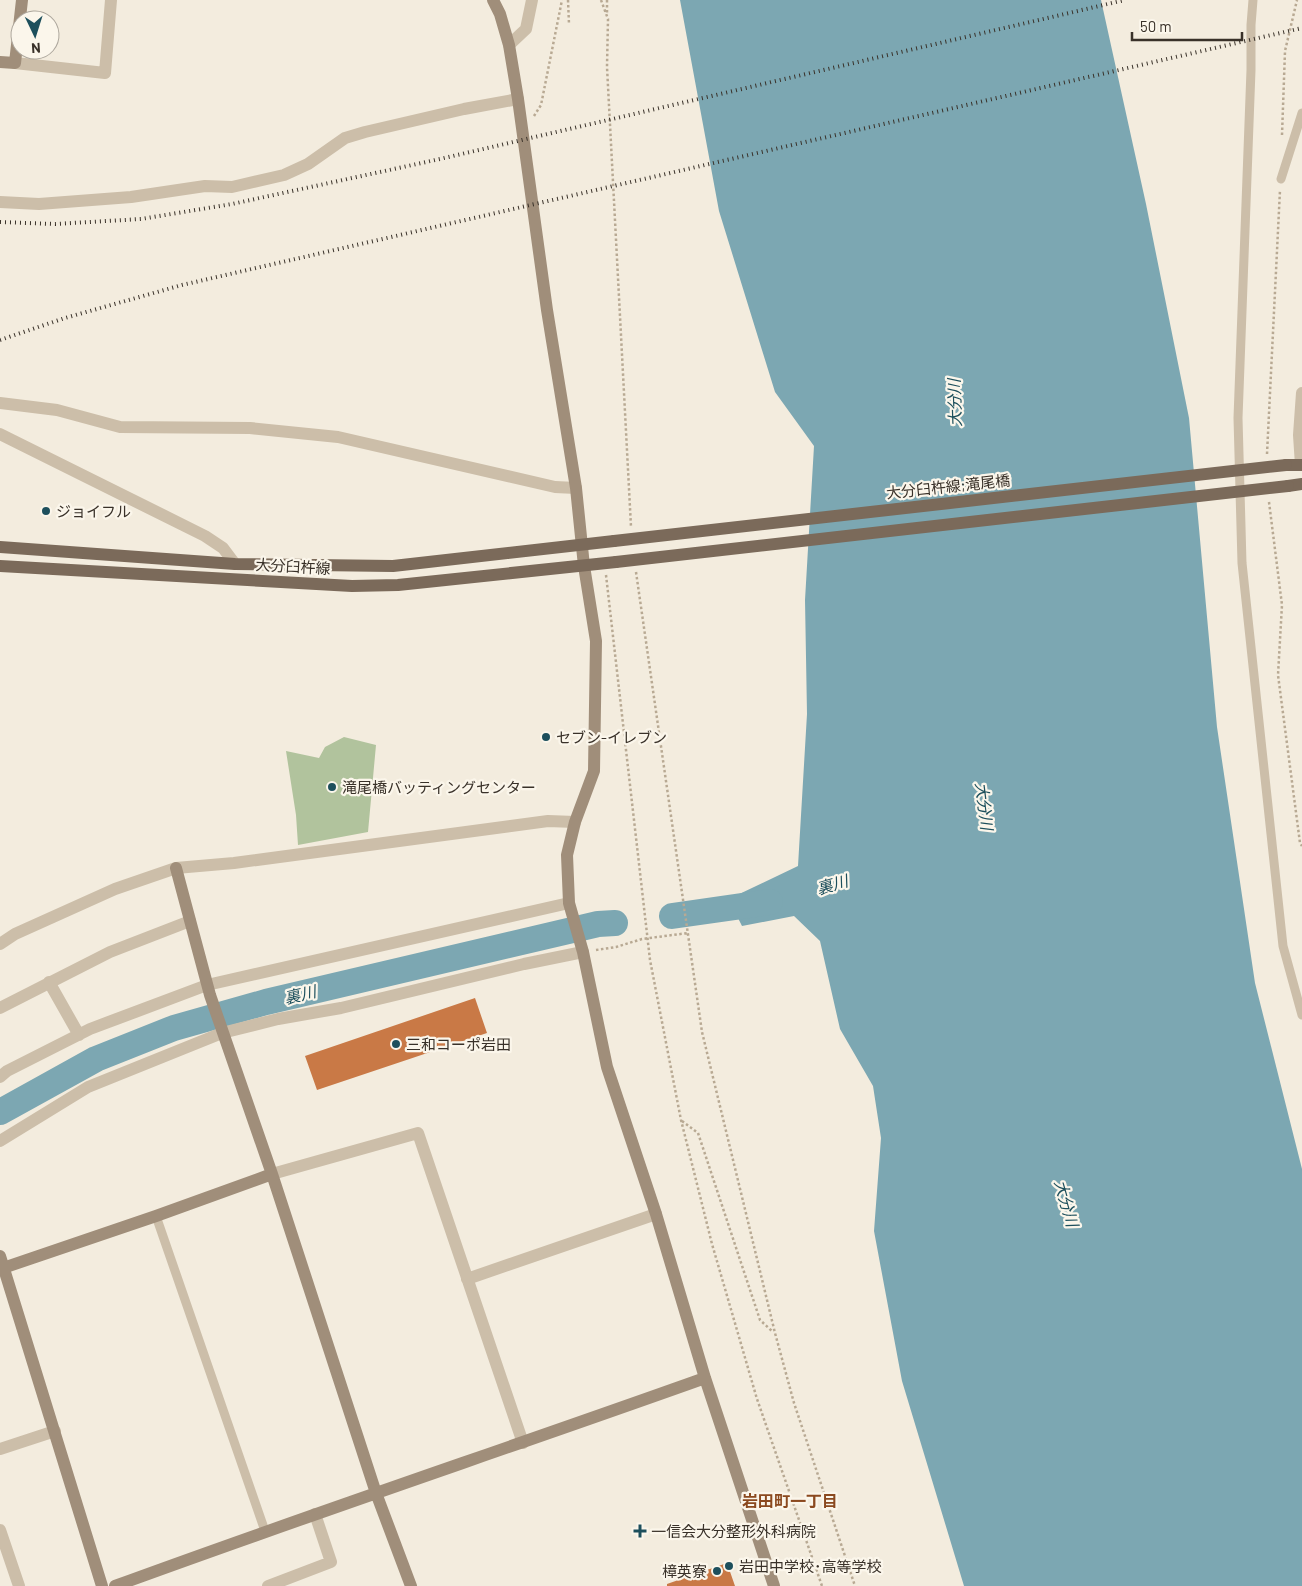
<svg xmlns="http://www.w3.org/2000/svg" width="1302" height="1586" font-family="Barlow,'Noto Sans JP',sans-serif">
  <style>
    .green { fill: #b1c39d }
    .water { fill: #7ca7b2 }
    .lines { fill: none; stroke-linecap: round; stroke-linejoin: round }
    .river { stroke: #7ca7b2; stroke-width: 26 }
    .building { fill: #c97946 }
    .path { stroke: #b8a993; stroke-width: 2.5; stroke-dasharray: 2.5 2.5; stroke-linecap: butt }
    .lane { stroke: #ccbea9; stroke-width: 9 }
    .street { stroke: #ccbea9; stroke-width: 12 }
    .secondary { stroke: #a08e7a; stroke-width: 12 }
    .primary { stroke: #7b6a5a; stroke-width: 12 }
    .rail { stroke: #393129; stroke-width: 4; stroke-dasharray: 1 4; stroke-linecap: butt }
    .primary-bridge { stroke: #7b6a5a; stroke-width: 12 }
    .poi-dot { fill: #1d4f5c; stroke: #fbf6eb; stroke-width: 2 }
    .labels { text-anchor: middle; dominant-baseline: central; stroke-width: 4.5; stroke-linejoin: round; paint-order: stroke }
    .street-label { font-size: 15px; fill: #393129; stroke: #fbf6eb }
    .poi-label { font-size: 15px; fill: #393129; stroke: #fbf6eb; text-anchor: start }
    .water-label { font-size: 16px; font-style: italic; fill: #1d4f5c; stroke: #fbf6eb }
    .neighbourhood-label { font-size: 16px; font-weight: bold; fill: #8b491f; stroke: #fbf6eb }
  </style>
  <rect width="100%" height="100%" fill="#f3ecde"/>
  <path class="green" d="M344 737 376 745 368 832 298 845 296 815 286 751 319 758 325 747Z"/>
  <path class="water" d="M680 0H1101L1146 204 1189 418 1217 727 1255 983 1302 1169V1586H964L902 1381 874 1231 881 1138 873 1086 840 1029 820 941 794 916 742 926 737 916 733 897 798 866 807 714 805 600 814 446 775 392 719 211Z"/>
  <g class="lines">
    <path class="river" d="M672 916 770 902
      M0 1112 96 1059 174 1028 266 1002 598 924 615 923"/>
  </g>
  <path class="building" d="M475 998 487 1033 317 1090 305 1056Z
    M727 1563 735 1586H667V1584Z"/>
  <g class="lines">
    <path class="path" d="M568 0 569 24
      M601 0 608 19 607 67 631 527
      M607 0V15
      M534 116 541 105 562 0
      M1282 135 1285 51 1297 0
      M1267 454 1280 190
      M1269 502 1282 605 1278 675 1300 843 1302 846
      M636 572 702 1032 775 1333 794 1403 855 1586
      M606 575 650 960 681 1120 712 1244 757 1399 822 1586
      M596 950 616 947 642 939 688 933
      M682 1121 698 1133 760 1320 773 1332"/>
    <path class="lane" d="M1253 0 1251 25V70L1238 418 1242 563 1283 946 1302 1015
      M1281 179 1302 113
      M156 1216 265 1531"/>
    <path class="street" d="M509 45 526 29 532 0
      M15 63 105 73 111 0
      M0 202 39 204 131 197 205 186 232 187 284 175 308 164 345 138 365 132 464 109 518 99
      M0 403 57 410 120 427 250 428 338 437 555 487 576 488
      M0 434 205 536 223 548 235 564
      M1301 465 1299 435 1302 393
      M0 944 15 934 115 889 176 868 234 863 548 821 575 822
      M49 982 79 1035
      M0 1008 110 952 190 921
      M0 1077 7 1071 90 1029 207 985 569 903
      M0 1141 88 1087 222 1033 278 1019 341 1008 524 964 583 952
      M272 1174 418 1133 523 1443
      M467 1279 656 1214
      M0 1449 55 1431
      M0 1530 19 1586
      M268 1586 331 1562 315 1514"/>
    <path class="secondary" d="M493 0 500 14 509 45 518 99 547 310 576 488 584 566 596 641 594 771 575 822 567 855 569 903 583 952 607 1067 656 1214 705 1378 774 1586
      M0 62 15 63 22 0
      M176 868 210 995 272 1174 376 1493 411 1586
      M0 1256 102 1586
      M0 1269 156 1216 272 1174
      M115 1586C311 1514 509 1448 705 1378"/>
    <path class="primary" d="M1286 465H1302
      M1288 486 1302 484
      M0 547 235 564 393 566 614 541
      M0 566 352 586 398 585 616 562"/>
    <path class="rail" d="M0 222 55 224 141 219 232 204 440 159 1125 0
      M0 340 65 318 182 285 1302 28"/>
    <path class="primary-bridge" d="M614 541 1286 465
      M616 562 1288 486"/>
  </g>
  <g class="poi-dot">
    <circle cx="46" cy="511" r="5"/>
    <circle cx="546" cy="737" r="5"/>
    <circle cx="332" cy="787" r="5"/>
    <circle cx="396" cy="1044" r="5"/>
    <path d="M637.5 1523.5h5v5h5v5h-5v5h-5v-5h-5v-5h5z"/>
    <circle cx="729" cy="1566" r="5"/>
    <circle cx="717" cy="1571" r="5"/>
  </g>
  <g class="labels">
    <g class="street-label">
      <text transform="translate(948 486) rotate(-6)">大分臼杵線;滝尾橋</text>
      <text transform="translate(293 566) rotate(3)">大分臼杵線</text>
    </g>
    <g class="poi-label">
      <text x="56" y="511">ジョイフル</text>
      <text x="556" y="737">セブン-イレブン</text>
      <text x="342" y="787">滝尾橋バッティングセンター</text>
      <text x="406" y="1044">三和コーポ岩田</text>
      <text x="651" y="1531">一信会大分整形外科病院</text>
      <text x="739" y="1566">岩田中学校･高等学校</text>
      <text x="707" y="1571" text-anchor="end">樟英寮</text>
    </g>
    <g class="water-label">
      <text transform="translate(954 403) rotate(-92)">大分川</text>
      <text transform="translate(985 806) rotate(83)">大分川</text>
      <text transform="translate(832 884) rotate(-16)">裏川</text>
      <text transform="translate(300 994) rotate(-13)">裏川</text>
      <text transform="translate(1067 1203) rotate(74)">大分川</text>
    </g>
    <g class="neighbourhood-label">
      <text x="790" y="1500">岩田町一丁目</text>
    </g>
  </g>
  <g transform="translate(35 35) rotate(176)"><circle r="24" fill="#fbf6eb" stroke="#ada79d"/>
  <path d="M0-4L9 19L0 12L-9 19Z" fill="#1d4f5c"/>
  <text y="-8" font-size="14" font-weight="bold" text-anchor="middle" fill="#393129">N</text>
  </g>
  <path d="M1132 32v8h110v-8" fill="none" stroke="#393129" stroke-width="2.5"/>
  <text x="1140" y="32" font-size="15" fill="#393129" stroke="#fbf6eb" stroke-width="4" paint-order="stroke">50 m</text>
</svg>
